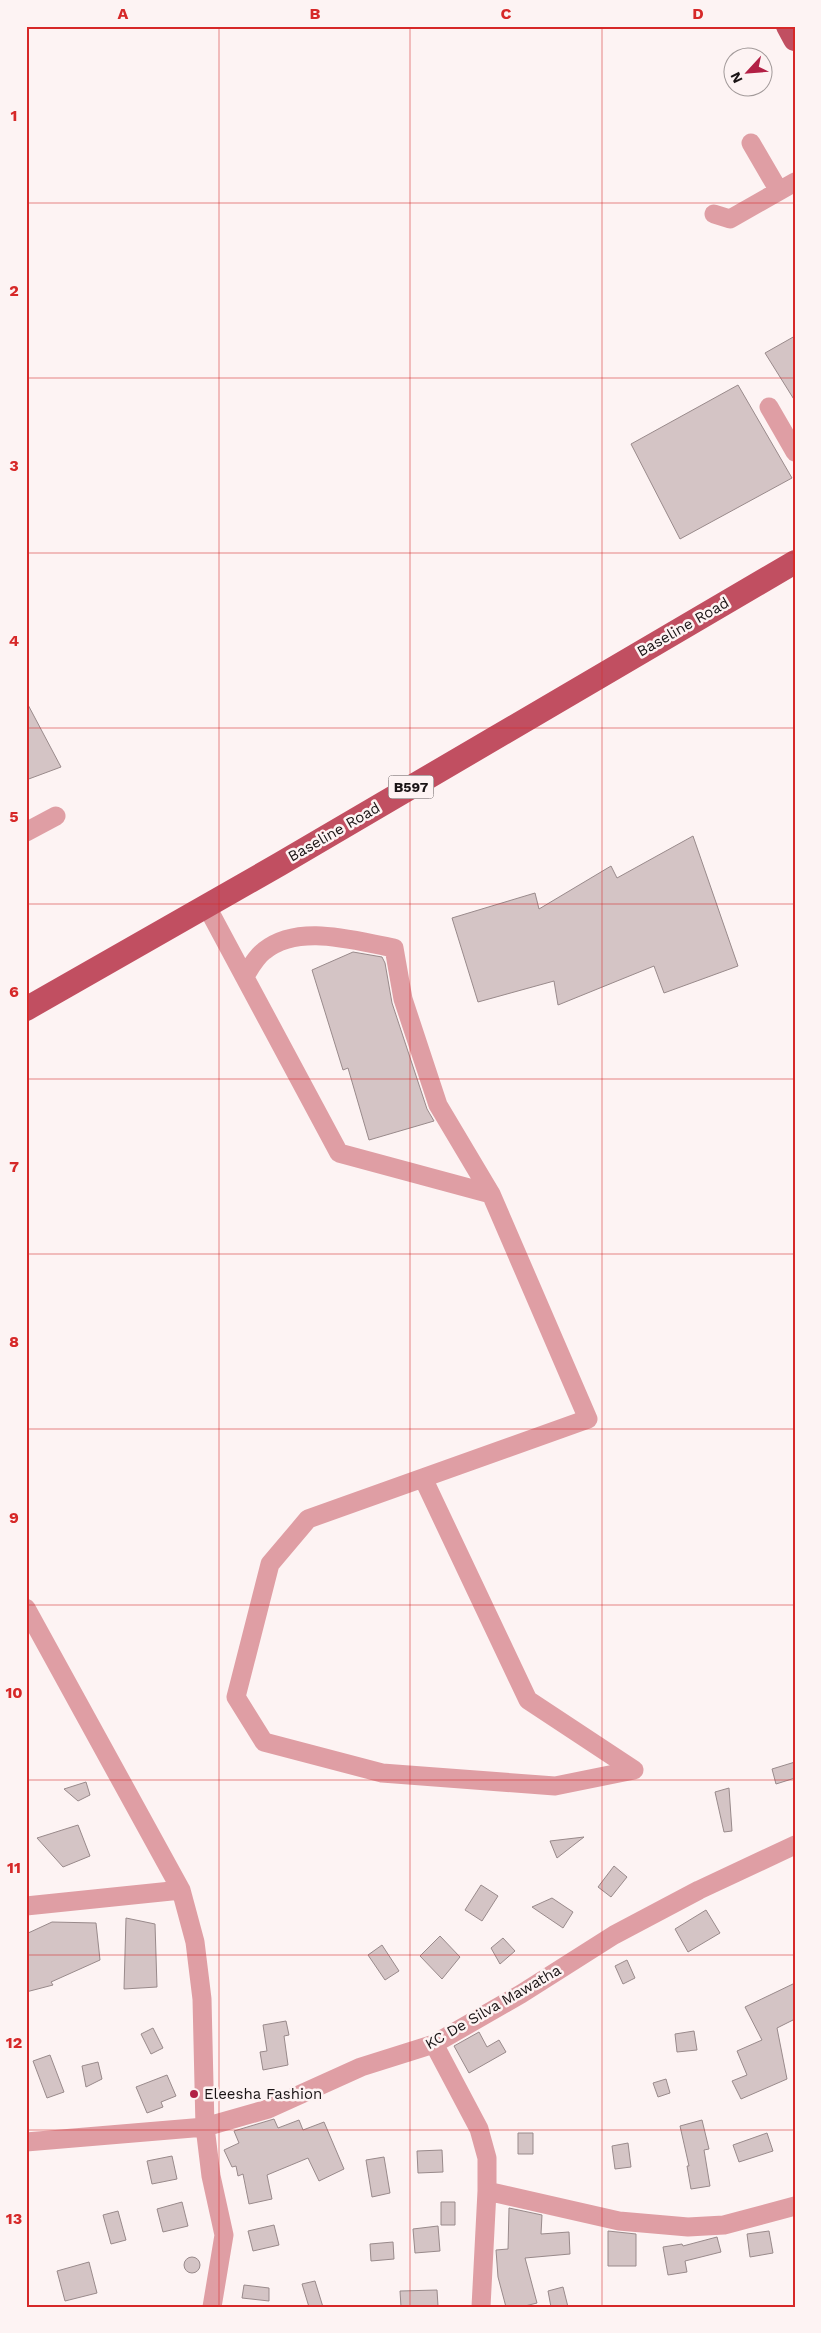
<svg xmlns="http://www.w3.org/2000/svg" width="821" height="2333" font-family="'Work Sans',sans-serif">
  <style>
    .building { fill: #d4c4c5; stroke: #998a8b }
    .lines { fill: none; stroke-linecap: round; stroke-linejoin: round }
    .minor { stroke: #df9ea4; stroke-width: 19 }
    .major { stroke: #c14f61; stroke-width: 24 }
    .grid { fill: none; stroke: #d62828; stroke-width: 1; stroke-opacity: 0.55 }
    .poi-dot { fill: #b22045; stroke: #fdf3f3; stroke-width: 2 }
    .labels { text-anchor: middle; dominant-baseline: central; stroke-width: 5; stroke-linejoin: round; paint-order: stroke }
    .shield { fill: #fdf3f3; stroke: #5e5758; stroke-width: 1 }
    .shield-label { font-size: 14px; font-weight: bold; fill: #1a1415 }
    .street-label { font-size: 15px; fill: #1a1415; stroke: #fdf3f3 }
    .poi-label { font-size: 15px; fill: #1a1415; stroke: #fdf3f3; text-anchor: start }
    .neatline { fill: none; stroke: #d62828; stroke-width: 2 }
    .grid-label { font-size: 16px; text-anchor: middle; font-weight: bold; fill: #d62828 }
  </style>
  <rect width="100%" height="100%" fill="#fdf3f3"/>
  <path class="building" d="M795 336V401L765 353Z
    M738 385 792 478 680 539 631 444Z
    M26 701 61 767 26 780Z
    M693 836 738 966 664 993 654 966 558 1005 554 981 478 1002 452 918 535 893 539 909 611 866 617 878Z
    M353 952 382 957 385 963 392 1003 427 1109 434 1121 369 1140 348 1068 343 1070 312 970Z
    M795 1762V1778L776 1784 772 1769Z
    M86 1782 90 1795 78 1801 64 1789Z
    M729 1788 732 1831 724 1832 715 1792Z
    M78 1825 90 1856 63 1867 37 1838Z
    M584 1837 557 1858 550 1841Z
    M614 1866 627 1877 611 1897 598 1887Z
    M481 1885 498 1896 482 1921 465 1910Z
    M552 1898 573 1912 563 1928 532 1907Z
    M706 1910 720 1933 688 1952 675 1929Z
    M126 1918 155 1924 157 1987 124 1989Z
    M52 1922 96 1923 100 1960 51 1982 53 1985 26 1992V1934Z
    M440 1936 460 1957 442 1979 420 1956Z
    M503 1938 515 1951 500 1964 491 1948Z
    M382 1945 399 1971 385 1980 368 1955Z
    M627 1960 635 1978 623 1984 615 1966Z
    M795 1983V2019L777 2028 787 2079 741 2099 732 2081 747 2075 737 2051 762 2040 745 2007Z
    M286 2021 289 2035 284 2036 288 2065 263 2070 260 2052 267 2051 263 2025Z
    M153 2028 163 2048 151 2054 141 2034Z
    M694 2031 697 2050 677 2052 675 2034Z
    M479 2032 487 2047 499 2040 506 2052 469 2073 454 2046Z
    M50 2055 64 2092 47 2098 33 2061Z
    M98 2062 102 2079 86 2087 82 2066Z
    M167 2075 176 2096 161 2102 163 2107 147 2113 136 2087Z
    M666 2079 670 2093 658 2097 653 2083Z
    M274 2119 278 2128 299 2120 303 2130 324 2122 344 2169 319 2181 308 2158 267 2175 272 2199 249 2204 243 2174 238 2176 236 2166 232 2167 224 2150 239 2143 234 2131Z
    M702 2120 709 2149 704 2150 710 2186 691 2189 687 2166H689L680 2126Z
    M518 2133H533V2154H518Z
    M767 2133 773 2151 739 2162 733 2145Z
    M628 2143 631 2167 615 2169 612 2146Z
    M442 2150 443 2172 418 2173 417 2151Z
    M172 2156 177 2179 152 2184 147 2161Z
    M384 2157 390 2193 372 2197 366 2160Z
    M182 2202 188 2226 163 2232 157 2209Z
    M441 2202H455V2225H441Z
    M509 2208 542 2215 541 2234 569 2232 570 2254 525 2258 537 2303 521 2307H506L498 2277 496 2250 508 2249Z
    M118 2211 126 2240 111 2244 103 2215Z
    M274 2225 279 2245 253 2251 248 2231Z
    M438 2226 440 2251 415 2253 413 2229Z
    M608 2231 636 2234V2266H608Z
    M769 2231 773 2253 750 2257 747 2234Z
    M717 2237 721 2252 685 2261 687 2272 668 2275 663 2247 682 2244 683 2246Z
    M393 2242 394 2259 371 2261 370 2244Z
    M184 2265a8 8 0 1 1 16 0a8 8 0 1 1-16 0Z
    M89 2262 97 2293 65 2301 57 2271Z
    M315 2281 323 2307H309L302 2284Z
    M244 2285 269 2288V2301L242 2298Z
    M563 2287 568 2307H551L548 2291Z
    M437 2290 438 2306 401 2307 400 2291Z"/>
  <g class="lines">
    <path class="minor" d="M751 143 779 191
      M714 214 730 219 795 182
      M769 407 795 452
      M26 832 56 816
      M206 905 339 1153 491 1194 588 1419 308 1519 270 1564 236 1697 264 1742 382 1773 555 1786 634 1770 528 1700 423 1478
      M245 976C250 968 256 957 264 951 299 923 354 941 394 948L403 999 438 1105 491 1194
      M26 1608 181 1890 195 1942 202 1999 205 2127 211 2176 224 2235 212 2307
      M26 1906 181 1890
      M434 2044 479 2129 487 2158V2191L619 2221 688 2227 724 2225 795 2206
      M26 2142 205 2127 268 2109 361 2067 434 2044 521 1994 614 1935 699 1890 795 1845
      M481 2307 487 2191"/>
    <path class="major" d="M788 26 795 39
      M26 1009 280 864 795 562"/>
  </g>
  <path class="grid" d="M219 26V2307M410 26V2307M602 26V2307M26 203H795M26 378H795M26 553H795M26 728H795M26 904H795M26 1079H795M26 1254H795M26 1429H795M26 1605H795M26 1780H795M26 1955H795M26 2130H795"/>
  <circle class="poi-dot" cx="194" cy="2094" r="5"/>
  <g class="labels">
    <rect class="shield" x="388.5" y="775.5" width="45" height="23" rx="4"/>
    <g class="shield-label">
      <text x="411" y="787">B597</text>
    </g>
    <g class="street-label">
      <text transform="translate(683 627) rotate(-30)">Baseline Road</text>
      <text transform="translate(334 832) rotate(-30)">Baseline Road</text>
      <text transform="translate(493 2007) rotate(-30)">KC De Silva Mawatha</text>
    </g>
    <g class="poi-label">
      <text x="204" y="2094">Eleesha Fashion</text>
    </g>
  </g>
  <rect width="821" height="2333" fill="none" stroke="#fdf3f3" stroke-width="55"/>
  <g transform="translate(748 72) rotate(244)"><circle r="24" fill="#fdf3f3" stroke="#a29a9a"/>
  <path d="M0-4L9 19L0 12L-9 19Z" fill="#b22045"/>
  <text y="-8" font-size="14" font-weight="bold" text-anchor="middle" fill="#1a1415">N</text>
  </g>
  <rect x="28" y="28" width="766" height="2278" class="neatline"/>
  <g class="grid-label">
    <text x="123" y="19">A</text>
    <text x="315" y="19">B</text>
    <text x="506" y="19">C</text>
    <text x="698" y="19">D</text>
    <text x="14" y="121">1</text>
    <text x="14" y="296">2</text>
    <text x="14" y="471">3</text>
    <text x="14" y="646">4</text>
    <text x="14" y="822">5</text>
    <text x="14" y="997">6</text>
    <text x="14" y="1172">7</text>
    <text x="14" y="1347">8</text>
    <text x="14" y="1523">9</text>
    <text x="14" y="1698">10</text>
    <text x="14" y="1873">11</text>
    <text x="14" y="2048">12</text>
    <text x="14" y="2224">13</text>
  </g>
</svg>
